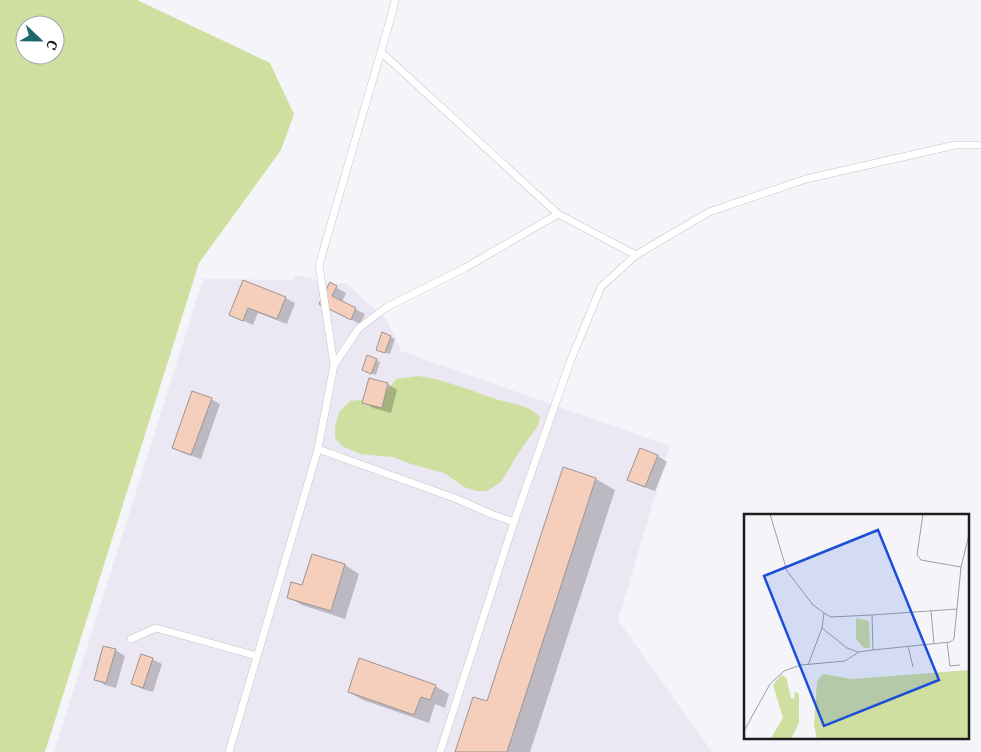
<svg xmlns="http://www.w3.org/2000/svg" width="981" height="752" font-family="'IBM Plex Serif',serif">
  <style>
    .built { fill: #ebe8f4 }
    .green { fill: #cfdf9f; fill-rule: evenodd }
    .shadow { fill: #0003 }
    .building { fill: #f5cebc; stroke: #9a9593 }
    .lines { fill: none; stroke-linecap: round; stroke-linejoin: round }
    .service-casing { stroke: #c5c4c9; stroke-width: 8 }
    .service { stroke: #fff; stroke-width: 7 }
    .inset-road { fill: none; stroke: #9f9ea1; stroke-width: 1 }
    .view { fill: #1d4ed8; fill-opacity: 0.15; stroke: #1d4ed8; stroke-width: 2.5 }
    .inset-edge { fill: none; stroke: #1d1d1e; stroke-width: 2.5 }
  </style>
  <rect width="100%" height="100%" fill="#f5f4f9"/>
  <path class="built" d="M295 275 333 284 346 283 387 320 401 351 670 446 618 620 712 752H54L203 279 294 280Z"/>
  <path class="green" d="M0 0H137L270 63 294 114 281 150 199 263 45 752H0ZM25 25H55V55H25Z
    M418 376C444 379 468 390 493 398 510 404 528 404 540 417L538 426 521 449 501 482 487 491H477L464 487 444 473 411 464 393 457 380 456 360 454 342 446 335 438V426L339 412 350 401 369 399 385 393 396 379Z"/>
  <path class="shadow" d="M244 281 285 298 295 303 287 324 258 313 253 325 230 315Z
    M330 284 346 293 342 302 365 314 360 324 330 309Z
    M391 337 395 339 390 354 381 351Z
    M376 360 380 362 376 375 368 372Z
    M388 384 397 390 391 413 373 408 364 402Z
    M211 399 220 404 201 459 183 453 174 447Z
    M641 449 658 456 667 462 655 491 638 485 629 479Z
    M564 469 596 479 615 490 530 752H456L488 703Z
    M313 555 345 565 359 574 345 619 302 605 288 597 303 587Z
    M115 650 125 656 116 688 105 685 95 679Z
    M152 659 162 664 153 692 142 689 133 683Z
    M435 686 449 694 445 708 435 704 429 723 363 700 349 692Z"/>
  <path class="building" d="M243 280 286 297 277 319 248 308 243 321 229 315Z
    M330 282 337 286 332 296 356 308 351 320 319 304Z
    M382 332 391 336 385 353 376 350Z
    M367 355 377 359 371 374 362 370Z
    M369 378 388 383 382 408 362 403Z
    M192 391 212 398 191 455 172 448Z
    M640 448 658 455 645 487 627 480Z
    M563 467 596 478 507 752H455L473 697 487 701Z
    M312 554 345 564 331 611 287 598 291 582 302 585Z
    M103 646 116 649 106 683 94 680Z
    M141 654 153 658 143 688 131 684Z
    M359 658 436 685 430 700 421 697 414 715 348 692Z"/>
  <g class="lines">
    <defs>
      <path id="service" d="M381 52 558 214 636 255 709 212 806 179 955 145H981
        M334 365 359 328 387 307 465 268 558 214
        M318 449 457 499 491 514 514 522 440 752
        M514 522 570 362 601 287 636 255
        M131 639 156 628 257 656
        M229 752 318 449 334 365 319 265 393 10 395 0"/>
    </defs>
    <use href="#service" class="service-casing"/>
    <use href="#service" class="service"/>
  </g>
  <g transform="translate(744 514)">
    <rect width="225" height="225" fill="#f5f4f9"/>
    <path d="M112 104 125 107 126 134H120L112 125ZM225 156V225H73L70 210 73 167 79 160 108 165ZM37 161 42 163 47 184 50 185 51 177 55 180V209L47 225 27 224 39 204 29 171Z" fill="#cfdf9f"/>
    <path class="inset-road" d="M26 0 43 57 69 91 80 99 78 114 64 151M179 0 173 41 177 46 217 53M187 97 190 130M80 99 87 103 128 101M78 114 103 134 114 138M203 128 206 152 216 151M164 132 169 153M129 136 128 101 213 95M0 217 26 170 40 157 57 151 101 147 115 138 129 136 206 128 210 125 217 53 225 21"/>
    <path class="view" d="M134 16 195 166 80 212 20 62Z"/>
    <rect width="225" height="225" class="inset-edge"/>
  </g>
  <g transform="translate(40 40) rotate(112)"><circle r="24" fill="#ffffff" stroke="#a5a5a5"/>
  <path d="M0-4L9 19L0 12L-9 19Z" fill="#1a686b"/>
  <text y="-8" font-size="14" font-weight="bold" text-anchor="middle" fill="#1d1d1e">С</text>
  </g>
</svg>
